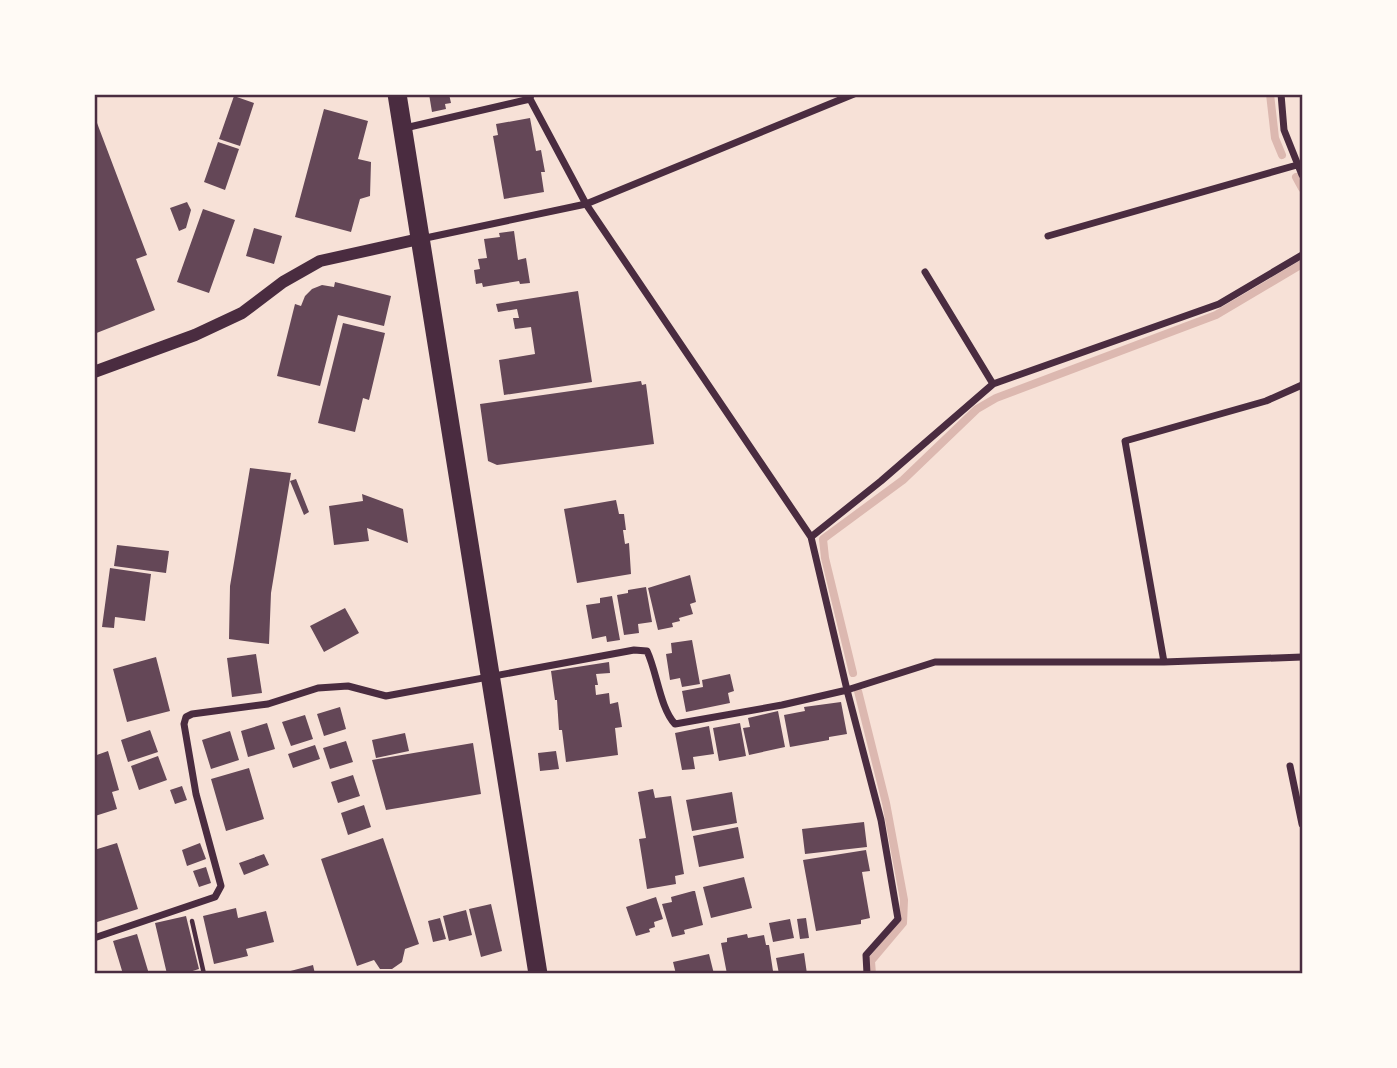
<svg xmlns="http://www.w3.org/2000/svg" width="1397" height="1068" font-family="'Roboto Condensed',sans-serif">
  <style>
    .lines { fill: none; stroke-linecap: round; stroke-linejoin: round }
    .stream { stroke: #dcb8b0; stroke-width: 8 }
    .building { fill: #644757 }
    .path { stroke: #4a2c40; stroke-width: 4.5 }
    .minor { stroke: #4a2c40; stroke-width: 7 }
    .tertiary { stroke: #4a2c40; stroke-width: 12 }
    .trunk { stroke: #4a2c40; stroke-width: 19 }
    .neatline { fill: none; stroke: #4a2c40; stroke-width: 2.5 }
  </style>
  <rect width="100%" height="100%" fill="#f7e1d7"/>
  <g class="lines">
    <path class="stream" d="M1270 94 1275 138 1282 155
      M1296 177 1302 188
      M853 673 825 558 823 539 903 480 977 409 996 398 1216 315 1302 264
      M858 691 886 803 904 900 903 923 871 961 872 974"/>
  </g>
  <path class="building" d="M429 94H449L451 103 445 104 446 109 432 112Z
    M234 96 254 103 240 146 219 139Z
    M324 109 368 121 358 159 371 162 370 196 360 199 351 232 295 217Z
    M94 115 147 255 136 259 155 310 94 334Z
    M530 118 536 151 541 150 545 172H541L544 192 504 199 493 136 498 135 496 124Z
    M218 142 239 149 225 190 204 182Z
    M187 202 191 210 186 228 179 231 170 208Z
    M203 209 235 220 209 293 177 282Z
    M254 228 282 236 274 264 246 256Z
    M514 231 518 260 526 258 530 283 520 284 519 281 483 287 482 283 476 284 474 270 480 269 478 259 487 258 484 239 500 237 499 233Z
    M335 282 391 296 384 326 338 315 320 386 277 376 295 304 301 306 305 296 312 289 322 285 334 287Z
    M578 291 592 382 504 395 499 360 535 354 531 327 515 329 513 318H519L517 309 498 312 496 304Z
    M343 323 385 333 369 400 363 398 355 432 318 423Z
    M641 381 642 385 646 384 654 444 497 465 488 461 480 404Z
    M250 468 291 473 271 593 269 644 229 639 230 586Z
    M296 479 309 512 304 515 290 481Z
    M362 494 403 509 408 543 367 528 369 541 334 545 329 506 363 501Z
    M616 500 619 514H624L626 530H623L625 544 629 543 631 574 577 583 564 509Z
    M117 545 169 551 166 573 114 566Z
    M110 568 151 574 145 621 115 617 114 628 102 627Z
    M690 575 696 602 690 604 693 614 679 618 680 621 672 623 673 627 658 630 648 588Z
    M646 587 652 622 638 624 639 633 624 635 617 595 628 593V590Z
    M612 596 620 640 607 642 606 636 592 639 586 605 600 603V598Z
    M345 608 359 633 324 652 310 626Z
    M692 640 700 684 682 687 680 678 670 680 666 654 672 653 671 643Z
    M256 654 262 693 232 697 227 658Z
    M156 657 170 711 127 722 113 669Z
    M609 662 610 673 596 674 598 685H595L596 695 609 693 610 704 618 702 622 727 615 728 618 755 566 762 562 730H559L557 700H555L551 671Z
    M730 674 734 691 728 693 730 703 686 712 682 691 703 687 702 680Z
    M841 702 847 734 829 737V740L790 747 784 715 805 711 804 707Z
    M340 707 346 729 324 736 317 714Z
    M778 711 785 747 749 755 743 728 750 727 748 718Z
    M305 715 313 739 291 746 282 722Z
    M267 723 275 749 248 757 241 731Z
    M740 723 746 756 719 761 713 728Z
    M709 726 714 754 693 757 695 769 682 770 675 733Z
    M150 730 158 752 128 762 121 740Z
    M230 731 239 760 211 769 202 740Z
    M405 733 409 751 376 758 372 740Z
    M346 741 353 762 330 769 323 748Z
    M473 743 481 794 386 810 372 760Z
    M315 745 320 759 293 768 288 754Z
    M108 751 119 790 112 792 117 809 95 816 94 756Z
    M556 751 559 769 540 771 538 753Z
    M158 756 167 780 139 790 131 766Z
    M249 768 264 819 226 831 211 779Z
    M353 775 360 796 338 803 331 782Z
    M182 786 187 800 175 804 170 790Z
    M653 789 655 798 671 796 684 874 675 876 676 884 647 889 639 839 646 838 638 792Z
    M732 792 737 823 692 831 686 800Z
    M364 805 371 827 348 835 341 813Z
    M864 822 867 847 805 854 802 829Z
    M738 827 744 858 699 867 693 836Z
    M383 838 419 944 405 949 402 962 392 969H380L374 960 357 966 321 859Z
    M117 843 138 909 94 923V850Z
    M200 843 206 859 187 866 182 850Z
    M866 850 870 871 862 872 870 918 861 920V924L816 931 803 860Z
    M264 854 269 865 244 875 239 863Z
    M206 867 211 883 199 887 193 871Z
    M744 877 752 908 711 918 703 887Z
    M693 891H695L703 925 684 930 685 934 672 937 662 904 672 902 671 897Z
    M656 897 663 919 654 922 655 927 649 929 650 932 636 936 626 907Z
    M491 904 502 951 481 957 469 909Z
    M236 908 238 918 266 911 274 942 246 949 248 956 214 964 203 916Z
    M466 910 472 935 449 941 443 916Z
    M186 916 199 969 183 974H167L155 923Z
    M440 918 446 939 433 942 428 921Z
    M806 918 809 938 800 939 797 919Z
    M790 919 794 938 773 942 769 923Z
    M137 934 149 974H123L113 941Z
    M747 934 748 938 764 935 766 945H769L773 971 727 974 721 943 727 942V938Z
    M804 953 807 974H779L776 958Z
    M709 954 714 974H676L673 962Z
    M313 965 315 974H283V973Z"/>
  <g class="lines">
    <path class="path" d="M192 921 204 974"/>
    <path class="minor" d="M531 94 530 99 586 204 811 537 847 690 881 820 898 919 866 955 867 974
      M1281 94 1284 130 1302 175
      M405 128 530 99
      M1048 236 1297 165
      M421 239 586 204 854 94
      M925 272 993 384
      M811 537 881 481 993 384 1219 304 1302 255
      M1164 662 1125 441 1266 401 1302 385
      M1290 766 1302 824
      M94 938 215 897 221 886 196 794 184 724 186 717 192 714 268 704 318 688 348 686 386 696 634 650 647 651C657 672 660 708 675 724L782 705 847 690 935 662H1164L1302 657"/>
    <path class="tertiary" d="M94 372 195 335 242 313 283 282 320 261 419 239"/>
    <path class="trunk" d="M397 94 538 974"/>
  </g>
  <rect width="1397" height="1068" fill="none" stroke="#fffaf5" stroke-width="192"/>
  <rect x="96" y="96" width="1205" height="876" class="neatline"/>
</svg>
